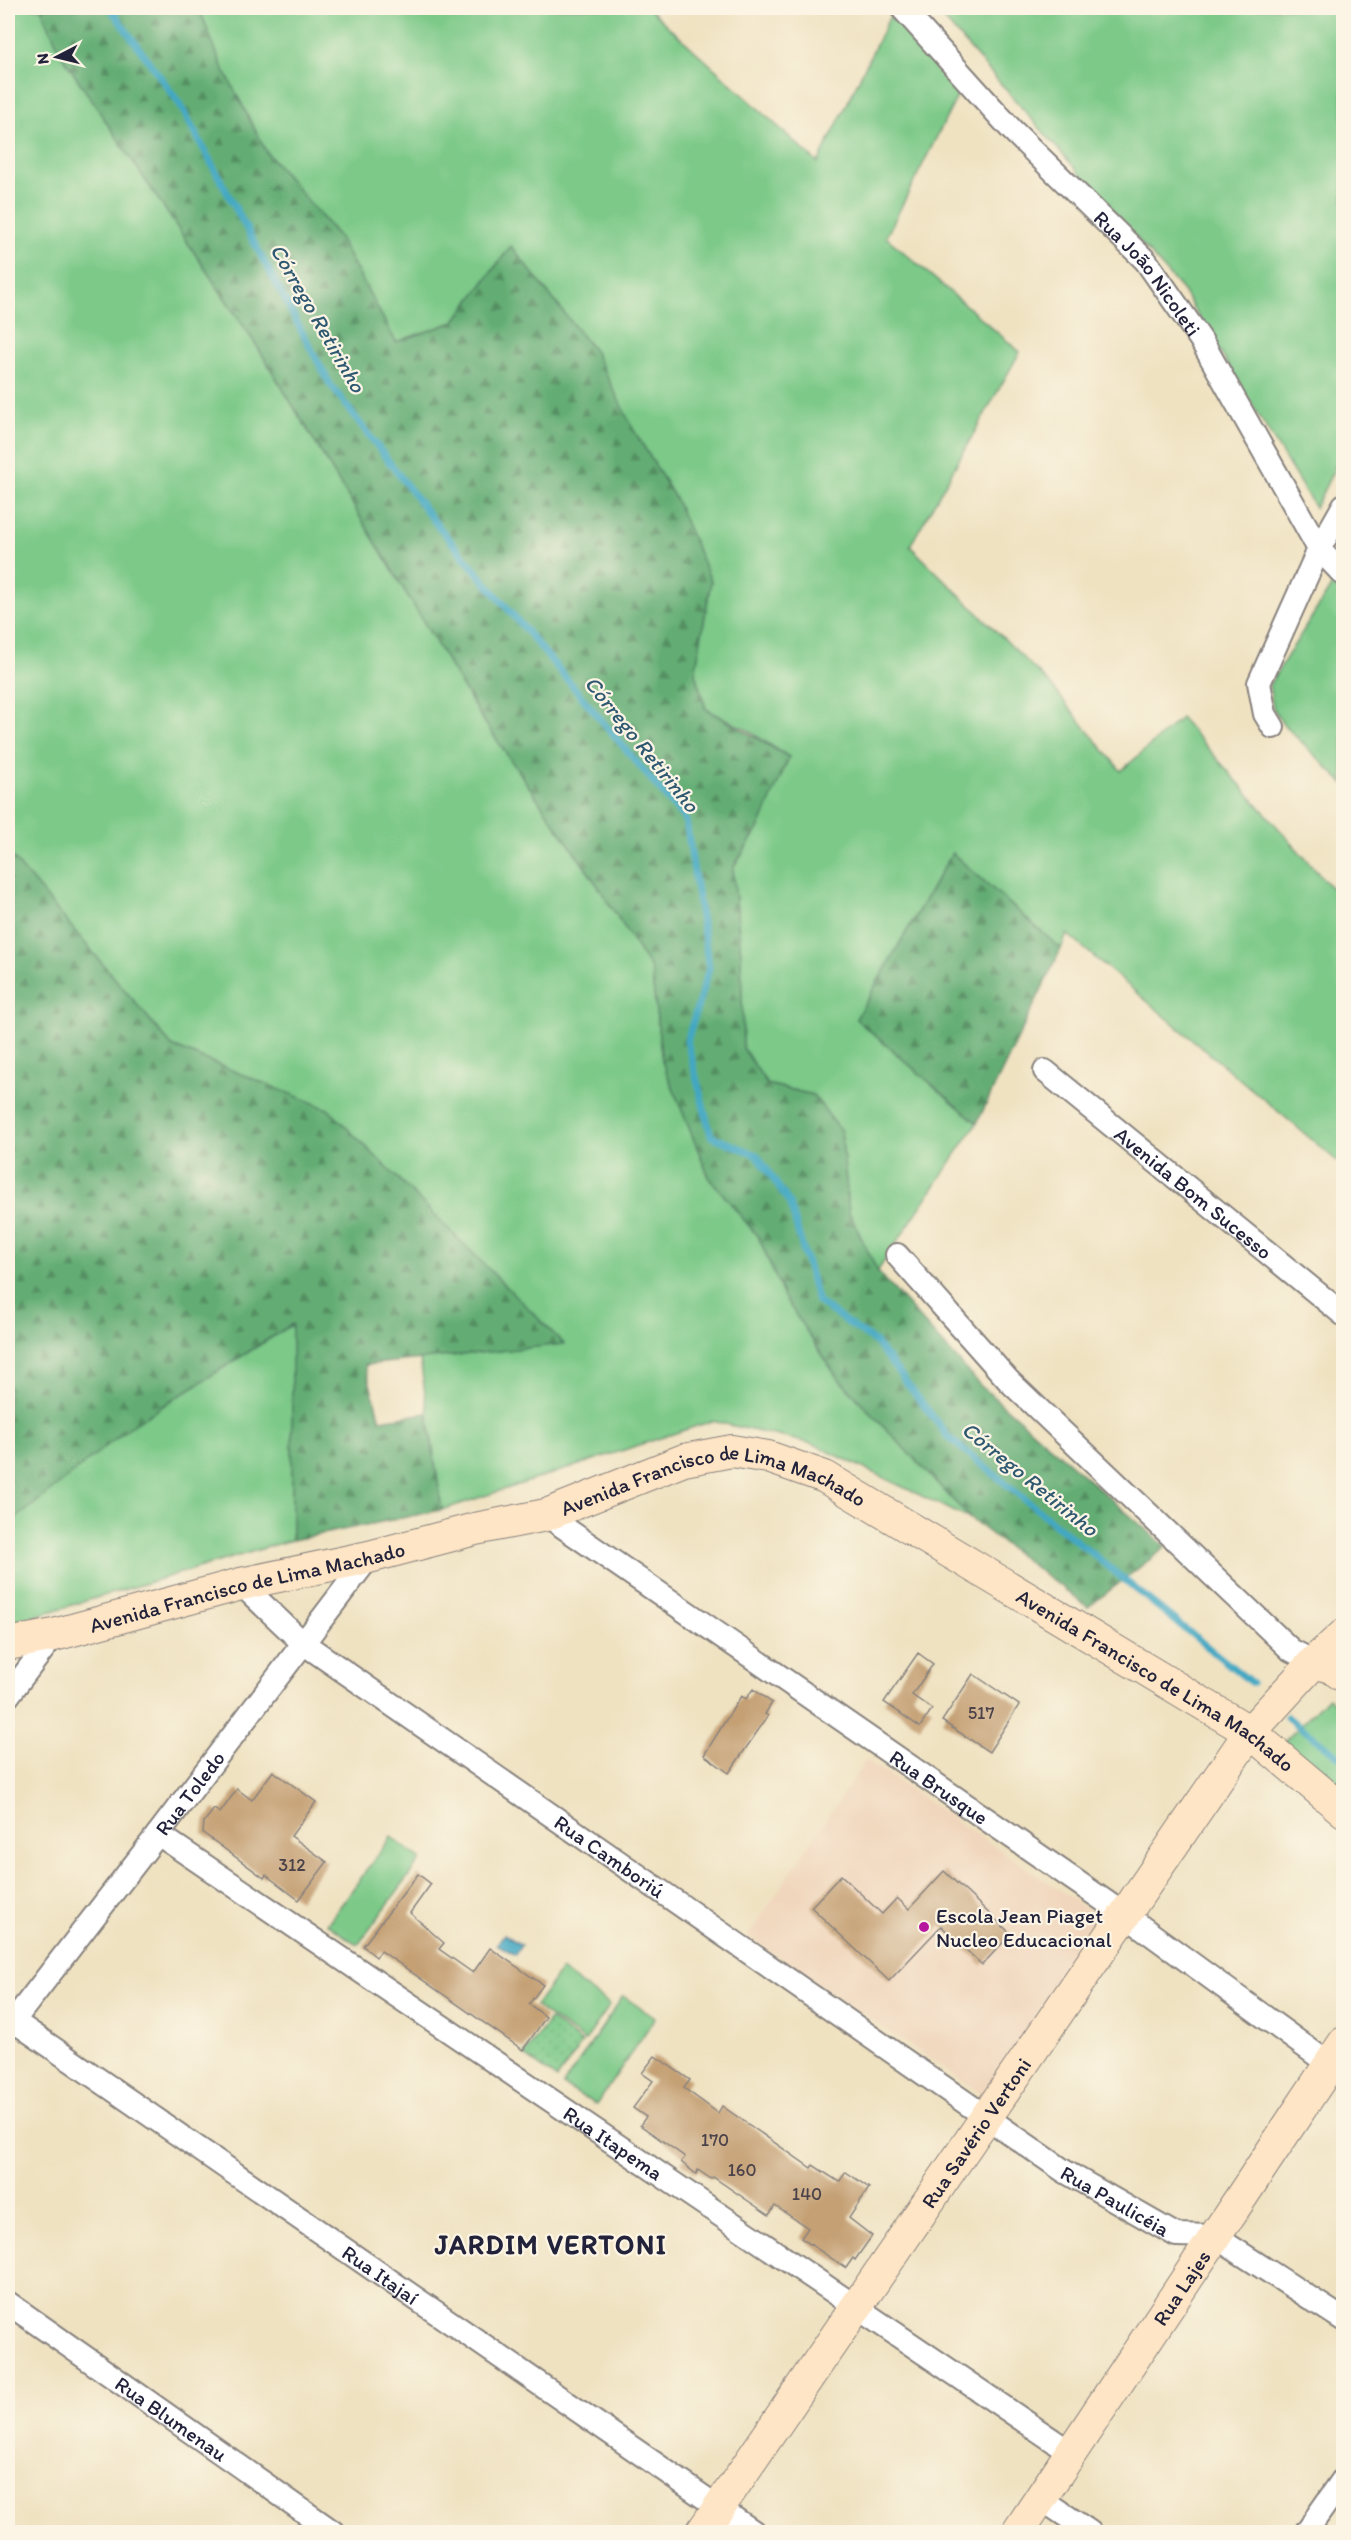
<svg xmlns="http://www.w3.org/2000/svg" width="1351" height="2540" font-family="Itim,sans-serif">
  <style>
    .built { fill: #f0d6bc }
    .green { fill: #7bc988; stroke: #4e7662; stroke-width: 1.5 }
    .forest { fill: url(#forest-firs); stroke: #436858; stroke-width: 1.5 }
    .park { fill: url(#park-dots); stroke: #4e7662; stroke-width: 1.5 }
    .water { fill: #43a8c3; stroke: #32657f; stroke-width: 1.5 }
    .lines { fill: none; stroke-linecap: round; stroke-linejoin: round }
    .stream { stroke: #43a8c3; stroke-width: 7 }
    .building { fill: #c5a075 }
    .street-casing { stroke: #88827e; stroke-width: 26 }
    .secondary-casing { stroke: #88827e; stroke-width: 34 }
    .street { stroke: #fff; stroke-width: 22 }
    .secondary { stroke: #fee5c5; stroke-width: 32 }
    .poi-dot { fill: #b5179e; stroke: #fcf5e5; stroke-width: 2 }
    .labels { text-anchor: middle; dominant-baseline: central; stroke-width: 4.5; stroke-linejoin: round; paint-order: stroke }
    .number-label { font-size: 18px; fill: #4b424a }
    .street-label { font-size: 21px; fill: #22223b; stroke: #fcf5e5 }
    .poi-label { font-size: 21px; fill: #22223b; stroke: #fcf5e5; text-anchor: start }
    .water-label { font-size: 22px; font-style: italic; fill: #2f5871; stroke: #fcf5e5 }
    .district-label { font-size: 27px; font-weight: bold; letter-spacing: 1.5px; fill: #22223b; stroke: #fcf5e5 }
  </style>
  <defs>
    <pattern id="forest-firs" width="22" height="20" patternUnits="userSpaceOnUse" patternTransform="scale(1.5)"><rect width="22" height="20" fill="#64ad74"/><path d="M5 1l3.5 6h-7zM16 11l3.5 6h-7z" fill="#528c60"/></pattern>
    <pattern id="park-dots" width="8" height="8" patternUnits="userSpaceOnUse" patternTransform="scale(1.5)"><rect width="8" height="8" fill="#7bc988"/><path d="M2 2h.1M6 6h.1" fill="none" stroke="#6aac76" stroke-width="1.8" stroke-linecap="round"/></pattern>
  </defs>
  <rect width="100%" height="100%" fill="#fcf5e5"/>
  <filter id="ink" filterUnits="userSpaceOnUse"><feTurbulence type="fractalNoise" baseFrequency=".0167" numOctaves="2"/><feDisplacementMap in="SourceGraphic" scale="12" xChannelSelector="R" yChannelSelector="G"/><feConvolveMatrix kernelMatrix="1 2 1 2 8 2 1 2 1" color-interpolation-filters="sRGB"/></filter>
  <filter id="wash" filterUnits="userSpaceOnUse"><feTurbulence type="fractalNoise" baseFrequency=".008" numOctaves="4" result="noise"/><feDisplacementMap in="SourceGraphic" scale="24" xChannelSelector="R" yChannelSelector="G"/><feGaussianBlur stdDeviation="1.35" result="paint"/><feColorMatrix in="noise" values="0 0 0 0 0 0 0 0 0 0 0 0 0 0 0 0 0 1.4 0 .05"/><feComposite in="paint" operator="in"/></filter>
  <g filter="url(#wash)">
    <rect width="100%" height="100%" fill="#efe2c1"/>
    <path class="built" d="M866 1760 1101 1918 983 2095 748 1936Z"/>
    <path class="green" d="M8 8H41L62 56 257 346 481 717 598 886 651 969 662 1061 709 1177 759 1238 784 1297 837 1377 972 1520 813 1444 712 1421 442 1510 420 1359 563 1344 328 1110 172 1046 8 852Z
      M199 8H648L818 163 890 16 961 89 886 237 1020 352 910 546 1049 683 1121 771 1181 718 1343 901V1166L1067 934 1061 949 952 853 856 1019 977 1123 877 1272 849 1212 841 1131 813 1095 767 1084 743 1048 741 955 733 868 759 827 789 757 749 731 706 709 695 673 711 581 675 498 633 429 511 246 454 322 396 342 338 236 267 153 221 64Z
      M934 8H1343V451L1315 508 1183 291Z
      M1332 585 1343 595V783L1282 723 1273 708 1269 685Z
      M293 1324 292 1540 8 1624V1525L131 1426Z
      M1328 1697 1343 1709V1794L1284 1742Z
      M391 1837 421 1859 358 1945 327 1924Z
      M561 1970 610 2005 585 2041 535 2006Z
      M623 1996 655 2018 596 2105 563 2085Z"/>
    <path class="forest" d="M41 8H199L221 64 267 153 338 236 396 342 454 322 511 246 595 352 633 429 675 498 711 581 695 673 706 709 789 757 759 827 733 868 741 955 743 1048 767 1084 813 1095 841 1131 849 1212 878 1272 981 1386 1166 1547 1088 1607 972 1520 837 1377 784 1297 759 1238 709 1177 662 1061 651 969 598 886 481 717 257 346 62 56Z
      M8 852 172 1046 328 1109 564 1344 365 1365 380 1420 427 1413 442 1510 292 1540V1324L131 1426 8 1525Z
      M952 853 1061 949 977 1123 856 1019Z"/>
    <path class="park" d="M550 2019 582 2043 557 2079 524 2055Z"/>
    <path class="water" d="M504 1934 521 1945 515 1955 497 1944Z"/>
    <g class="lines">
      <path class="stream" d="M110 8 179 103 330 384 434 521 686 821 709 968 687 1041 711 1136 757 1155 790 1204 818 1302 875 1342 949 1438 1252 1683
        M1287 1717 1344 1760"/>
    </g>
    <g id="blocks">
      <path class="building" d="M918 1653 933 1664 912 1695 932 1709 920 1727 884 1702Z
        M973 1674 1019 1705 989 1752 942 1721Z
        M753 1689 772 1703 765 1714 768 1716 729 1773 704 1755 741 1696 746 1699Z
        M273 1771 316 1802 291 1836 327 1862 299 1900 266 1875 264 1878 203 1833 204 1822 214 1809 220 1813 237 1789 252 1800Z
        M944 1871 1011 1934 982 1965 941 1926 889 1981 811 1907 841 1875 882 1914 897 1898 909 1909Z
        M418 1874 431 1884 410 1913 444 1943 439 1949 473 1973 490 1948 543 1985 529 2004 546 2017 523 2050 381 1951 376 1957 363 1946Z
        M655 2056 690 2080 684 2088 718 2113 722 2106 811 2168 813 2165 839 2182 846 2172 869 2188 849 2218 872 2236 855 2260 853 2258 846 2268 801 2238 808 2228 775 2206 769 2215 713 2177 711 2179 698 2170 696 2174 681 2162 685 2157 640 2125 646 2117 633 2108 653 2081 642 2073Z"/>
    </g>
  </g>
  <g filter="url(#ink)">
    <use href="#blocks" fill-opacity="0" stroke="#88827e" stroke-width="1.5"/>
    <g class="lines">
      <defs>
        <g id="street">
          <path id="s1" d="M902 8 1012 130 1146 261 1201 340 1319 549 1344 575"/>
          <path d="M1273 727 1265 714 1259 683 1319 549 1344 505"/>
          <path id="s2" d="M1045 1071 1344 1315"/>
          <path d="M897 1255 1009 1381 1291 1650 1314 1662"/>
          <path id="s3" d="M546 1515 1125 1915 1329 2064"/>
          <path id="s4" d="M241 1584 303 1643 1064 2171 1176 2235 1214 2236 1344 2320"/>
          <path d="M8 1696 54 1635"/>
          <path id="s5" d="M158 1834 1070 2452"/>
          <path id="s6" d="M8 2017 754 2532"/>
          <path id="s7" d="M8 2028 158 1834 369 1557"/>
          <path id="s8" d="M8 2303 333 2532"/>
          <path d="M1041 2499 1090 2532"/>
          <path d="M1306 2532 1344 2478"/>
        </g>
        <g id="secondary">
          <path id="s9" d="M8 1644 54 1635 241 1584 369 1557 475 1529 546 1515 684 1460 732 1451 768 1457 825 1477 1250 1732 1344 1811"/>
          <path d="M1314 1662 1331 1667 1344 1676"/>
          <path id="s10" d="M702 2532 1250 1732 1314 1662 1344 1635"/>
          <path id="s11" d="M1018 2532 1344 2043"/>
        </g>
      </defs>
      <use href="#street" class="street-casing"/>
      <use href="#secondary" class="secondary-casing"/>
      <use href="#street" class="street"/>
      <use href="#secondary" class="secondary"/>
    </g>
  </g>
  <circle class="poi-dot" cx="924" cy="1927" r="6"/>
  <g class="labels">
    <g class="number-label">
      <text x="981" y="1713">517</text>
      <text x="292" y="1865">312</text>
      <text x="715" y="2140">170</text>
      <text x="742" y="2170">160</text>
      <text x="807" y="2194">140</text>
    </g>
    <g class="street-label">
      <text stroke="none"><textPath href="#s1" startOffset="362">Rua João Nicoleti</textPath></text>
      <text stroke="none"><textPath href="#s2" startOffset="192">Avenida Bom Sucesso</textPath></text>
      <text stroke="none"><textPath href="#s9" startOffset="732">Avenida Francisco de Lima Machado</textPath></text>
      <text stroke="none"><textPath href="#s9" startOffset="246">Avenida Francisco de Lima Machado</textPath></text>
      <text stroke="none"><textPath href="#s9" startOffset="1236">Avenida Francisco de Lima Machado</textPath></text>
      <text stroke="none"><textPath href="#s3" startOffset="478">Rua Brusque</textPath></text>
      <text stroke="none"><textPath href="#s7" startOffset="297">Rua Toledo</textPath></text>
      <text stroke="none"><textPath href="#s4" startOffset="459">Rua Camboriú</textPath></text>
      <text stroke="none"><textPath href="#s10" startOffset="484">Rua Savério Vertoni</textPath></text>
      <text stroke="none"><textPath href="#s5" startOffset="550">Rua Itapema</textPath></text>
      <text stroke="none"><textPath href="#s4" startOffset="1071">Rua Paulicéia</textPath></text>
      <text stroke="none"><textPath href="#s6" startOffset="453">Rua Itajaí</textPath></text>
      <text stroke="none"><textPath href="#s11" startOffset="294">Rua Lajes</textPath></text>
      <text stroke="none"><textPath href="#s8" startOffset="200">Rua Blumenau</textPath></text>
    </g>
    <g class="poi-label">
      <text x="936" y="1915">Escola Jean Piaget<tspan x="936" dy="24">Nucleo Educacional</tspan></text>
    </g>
    <g class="water-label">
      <text transform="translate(318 318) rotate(60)">Córrego Retirinho</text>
      <text transform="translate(642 744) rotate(51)">Córrego Retirinho</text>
      <text transform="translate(1030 1479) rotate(39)">Córrego Retirinho</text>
    </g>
    <g class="district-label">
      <text x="551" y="2244">JARDIM VERTONI</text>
    </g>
  </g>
  <rect width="1351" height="2540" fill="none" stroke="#fcf5e5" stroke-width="30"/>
  <g transform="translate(57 57) rotate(263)" stroke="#fcf5e5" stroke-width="4.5" paint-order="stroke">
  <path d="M0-4.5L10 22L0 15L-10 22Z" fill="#22223b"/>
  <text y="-9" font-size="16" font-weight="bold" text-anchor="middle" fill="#22223b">N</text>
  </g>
</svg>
